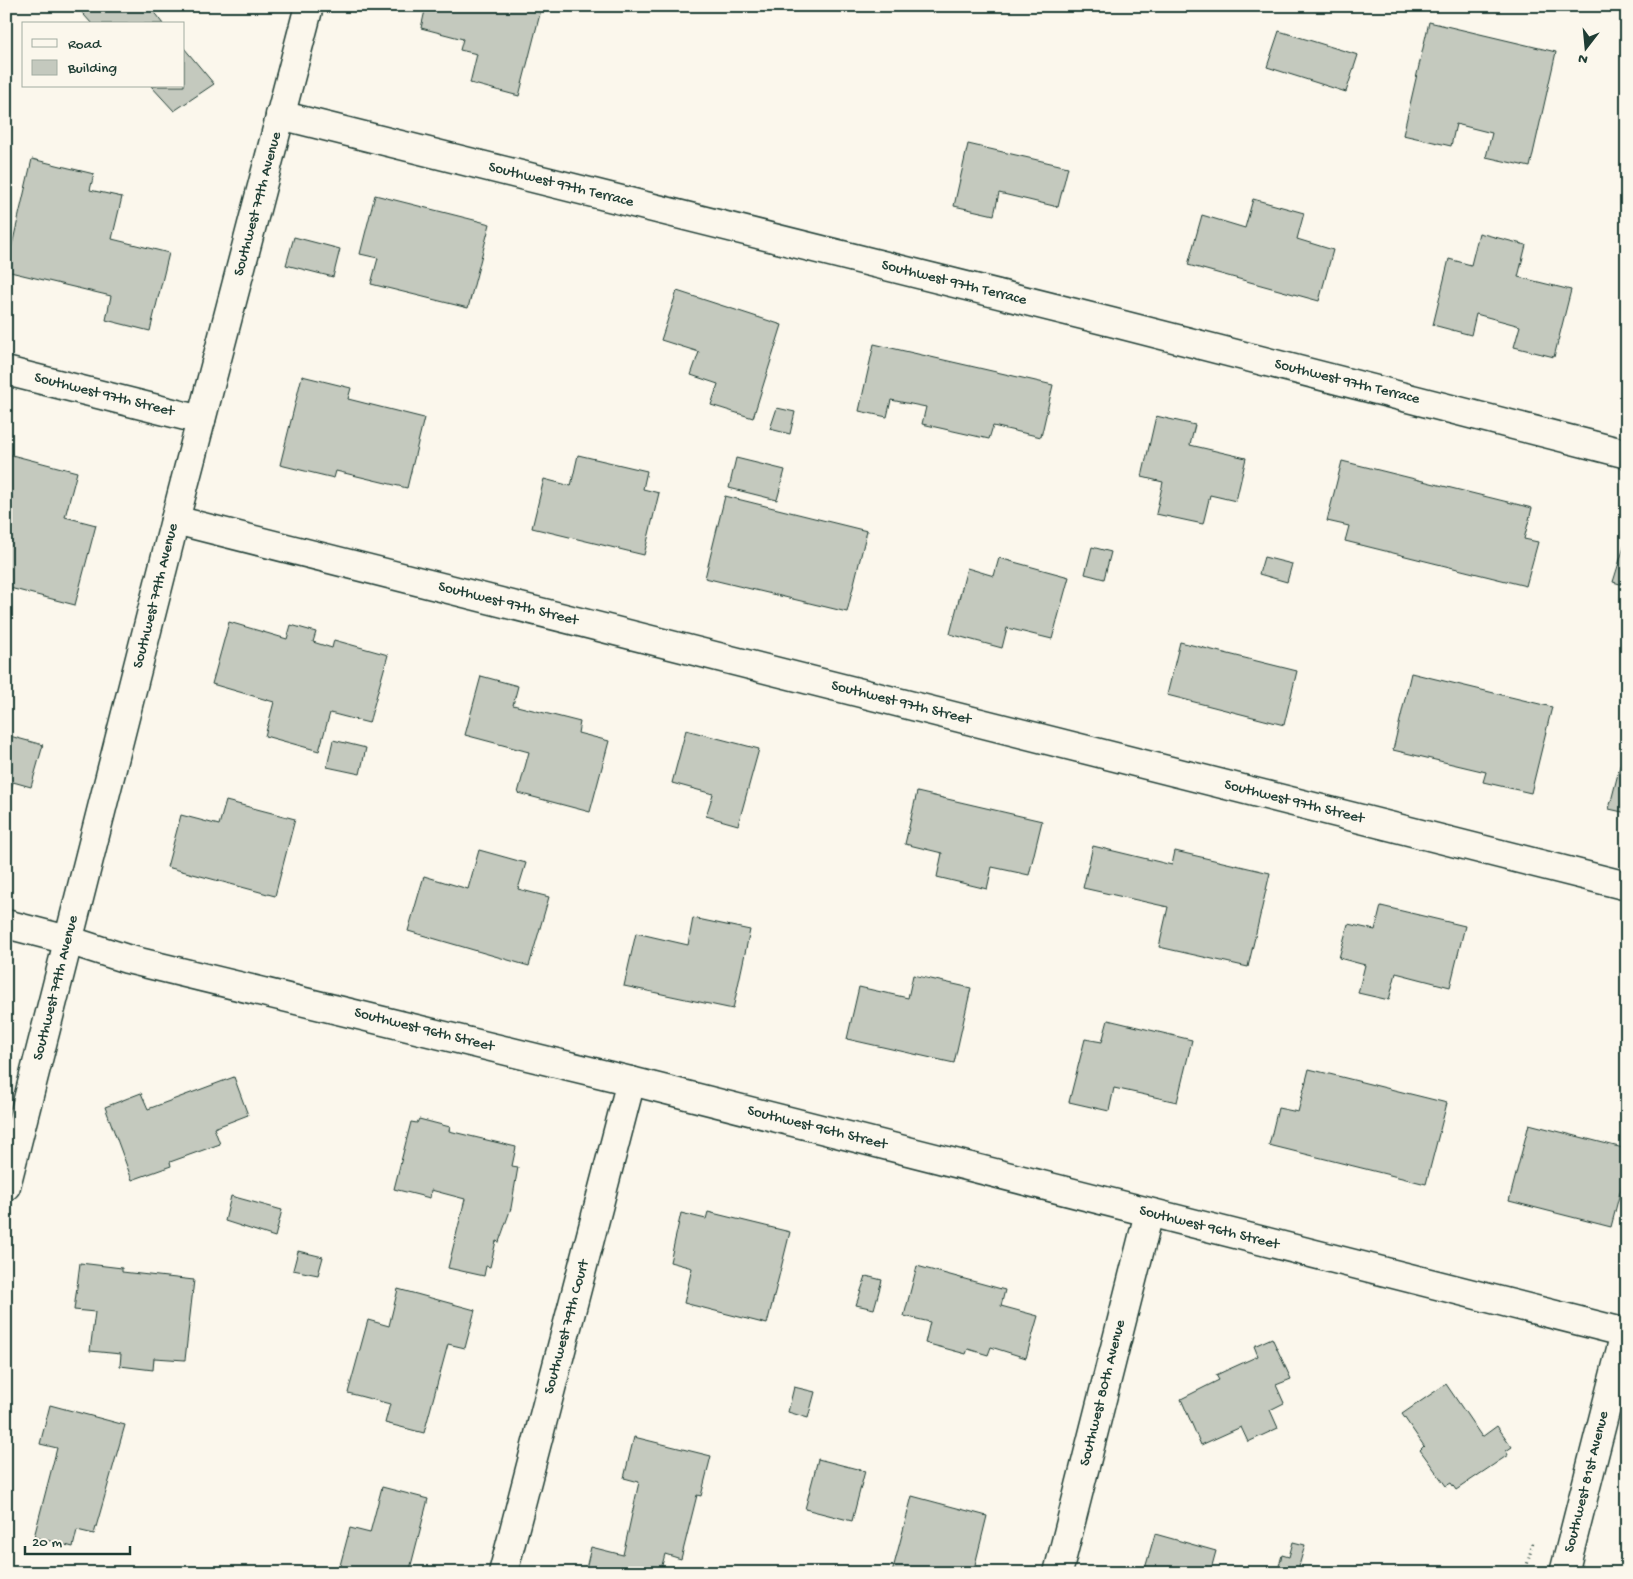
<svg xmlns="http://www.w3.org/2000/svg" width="1633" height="1579" font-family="'Gochi Hand',sans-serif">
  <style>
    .building { fill: #c4c9be; stroke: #1f3d34 }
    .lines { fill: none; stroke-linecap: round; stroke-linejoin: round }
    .minor-casing { stroke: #1f3d34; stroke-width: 31 }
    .tertiary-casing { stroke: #1f3d34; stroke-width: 31 }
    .path { stroke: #1f3d34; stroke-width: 3; stroke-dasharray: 1 4; stroke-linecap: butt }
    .minor { stroke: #fbf7ec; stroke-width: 28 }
    .tertiary { stroke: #fbf7ec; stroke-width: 28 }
    .labels { text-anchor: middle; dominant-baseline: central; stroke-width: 4; stroke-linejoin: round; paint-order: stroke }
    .street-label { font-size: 15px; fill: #1f3d34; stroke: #fbf7ec }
  </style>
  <rect width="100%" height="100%" fill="#fbf7ec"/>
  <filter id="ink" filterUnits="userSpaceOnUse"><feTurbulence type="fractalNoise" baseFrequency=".02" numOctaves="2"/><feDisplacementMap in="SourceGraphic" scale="10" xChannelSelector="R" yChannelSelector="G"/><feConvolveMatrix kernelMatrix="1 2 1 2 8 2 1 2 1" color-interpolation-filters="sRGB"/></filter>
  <g filter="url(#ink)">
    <path class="building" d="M76 6H149L163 24H92Z
      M426 6H542L519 96 470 83 477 54 460 50 463 39 421 28Z
      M1429 22 1556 52 1530 167 1486 157 1492 133 1456 124 1451 146 1403 135Z
      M1279 31 1358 55 1346 92 1267 67Z
      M184 48 214 84 174 111 151 86H184Z
      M968 144 1068 167 1058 207 999 193 994 215 954 206Z
      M32 159 94 174 90 190 122 197 112 239 169 253 150 331 106 320 111 296 6 271Z
      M375 195 490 224 468 308 371 284 378 258 360 254Z
      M1253 199 1304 213 1297 239 1333 250 1319 301 1188 265 1202 215 1245 228Z
      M1479 233 1526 245 1518 277 1571 290 1554 357 1514 347 1520 326 1476 314 1471 335 1433 325 1449 259 1471 265Z
      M294 237 340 249 333 277 286 265Z
      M677 291 782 325 753 418 711 405 718 384 691 375 699 352 661 340Z
      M874 344 1053 385 1041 437 993 426 989 439 922 424 926 407 891 400 887 417 859 411Z
      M302 376 351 388 348 399 424 418 407 488 336 471 334 478 280 465Z
      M777 408 795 412 790 434 770 429Z
      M1156 416 1195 425 1190 445 1246 458 1236 501 1210 495 1203 524 1156 514 1163 482 1142 477Z
      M8 454 77 472 65 517 96 525 75 605 6 587V461Z
      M578 455 647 471 643 489 659 493 644 555 532 528 544 479 571 486Z
      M736 458 785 470 777 500 729 488Z
      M1342 461 1532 508 1524 539 1538 542 1526 586 1345 541 1349 526 1327 521Z
      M725 496 867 531 847 612 705 578Z
      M1627 537V586L1613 582Z
      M1092 547 1111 552 1104 579 1085 574Z
      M1264 557 1292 564 1287 582 1259 574Z
      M999 558 1069 577 1052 639 1007 628 1002 648 950 634 967 568 994 576Z
      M229 622 287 639 291 625 316 632 313 642 332 648 334 640 388 655 369 723 330 713 319 751 265 736 274 702 212 684Z
      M1180 642 1297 671 1284 725 1167 695Z
      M1411 673 1552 707 1531 793 1483 782 1486 772 1393 750Z
      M481 676 518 686 513 705 580 722 578 733 609 741 590 812 518 793 529 752 465 735Z
      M686 730 759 749 738 825 706 816 713 794 672 783Z
      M6 735 43 745 31 787 13 782 6 806Z
      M333 740 366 748 360 774 327 767Z
      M1623 754 1627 755V813L1609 809Z
      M917 792 1042 821 1029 875 992 867 987 889 937 877 942 853 905 844Z
      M226 801 295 819 275 896 167 867 181 815 219 825Z
      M1093 846 1172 865 1175 851 1270 873 1248 967 1159 947 1168 907 1083 888Z
      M479 850 526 863 518 889 549 897 529 966 408 931 424 876 468 889Z
      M1381 906 1465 926 1450 987 1396 973 1389 1000 1358 993 1365 965 1339 958 1348 924 1375 930Z
      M693 918 750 930 733 1009 624 986 636 933 688 945Z
      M913 975 971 988 954 1063 847 1039 859 987 908 998Z
      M1108 1020 1192 1040 1177 1102 1114 1088 1109 1111 1069 1102 1085 1039 1102 1042Z
      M1309 1069 1447 1103 1426 1184 1269 1145 1278 1108 1298 1112Z
      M234 1077 248 1115 214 1128 220 1144 170 1162 171 1166 132 1180 105 1107 141 1093 148 1109Z
      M419 1119 450 1127 449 1131 516 1147 512 1166 518 1167 511 1208 499 1242 496 1241 490 1267 486 1266 484 1276 448 1268 465 1199 431 1190 430 1198 394 1189 411 1122 417 1123Z
      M1529 1124 1627 1149V1182L1623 1181 1611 1227 1509 1201Z
      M231 1196 282 1210 275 1237 225 1221Z
      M708 1212 790 1232 767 1324 684 1303 692 1268 670 1262 681 1213 706 1219Z
      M298 1251 323 1257 318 1275 293 1270Z
      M80 1263 122 1268V1272L194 1280 185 1360 154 1358 153 1370 120 1366 121 1354 90 1351 95 1312 74 1310Z
      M917 1266 1005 1290 1001 1306 1038 1316 1026 1358 991 1347 988 1355 968 1349 966 1354 925 1343 930 1322 904 1316Z
      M866 1276 882 1280 874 1309 856 1305Z
      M398 1289 475 1310 465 1348 448 1344 424 1433 385 1423 390 1404 348 1393 368 1320 389 1326Z
      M1272 1338 1291 1379 1276 1385 1284 1403 1270 1410 1278 1428 1248 1442 1241 1427 1201 1445 1181 1399 1219 1380 1216 1375 1258 1356 1254 1346Z
      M1446 1384 1482 1437 1497 1426 1512 1447 1506 1451 1508 1455 1456 1490 1451 1483 1446 1486 1420 1450 1424 1446 1402 1414Z
      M794 1387 815 1392 808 1418 788 1412Z
      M50 1405 125 1425 94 1534 77 1530 73 1547 34 1537 57 1448 40 1444Z
      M634 1437 711 1456 701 1496 697 1495 681 1559 665 1554 660 1573H585L591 1547 623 1555 639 1482 624 1478Z
      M818 1459 865 1471 852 1521 805 1509Z
      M382 1487 428 1499 409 1573H338L350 1528 370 1533Z
      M912 1496 987 1516 973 1573H892Z
      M1155 1534 1216 1551 1210 1573 1144 1572Z
      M1293 1542 1305 1545 1297 1573H1277L1282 1555 1289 1557Z"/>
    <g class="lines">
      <defs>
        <path id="minor" d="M280 115 1111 322 1627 454
          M6 371 201 420
          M175 520 1627 886
          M6 924 68 940
          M503 1573 631 1081
          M1058 1573 1149 1213
          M1564 1573 1625 1333"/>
        <path id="tertiary" d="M68 940 127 959 631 1081 1627 1333
          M6 1186 175 520 309 6"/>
      </defs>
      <use href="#minor" class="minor-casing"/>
      <use href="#tertiary" class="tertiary-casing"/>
      <path class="path" d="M1525 1573 1533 1542"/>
      <use href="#minor" class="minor"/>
      <use href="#tertiary" class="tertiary"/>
    </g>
  </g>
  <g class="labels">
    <g class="street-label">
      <text transform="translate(561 185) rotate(14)">Southwest 97th Terrace</text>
      <text transform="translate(258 204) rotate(-75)">Southwest 79th Avenue</text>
      <text transform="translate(954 283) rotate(14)">Southwest 97th Terrace</text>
      <text transform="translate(1347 382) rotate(14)">Southwest 97th Terrace</text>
      <text transform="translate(104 395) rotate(14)">Southwest 97th Street</text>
      <text transform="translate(156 596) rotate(-76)">Southwest 79th Avenue</text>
      <text transform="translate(508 604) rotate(14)">Southwest 97th Street</text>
      <text transform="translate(901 703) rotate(14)">Southwest 97th Street</text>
      <text transform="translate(1294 802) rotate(14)">Southwest 97th Street</text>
      <text transform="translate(56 988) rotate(-76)">Southwest 79th Avenue</text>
      <text transform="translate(424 1030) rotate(14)">Southwest 96th Street</text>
      <text transform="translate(817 1128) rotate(14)">Southwest 96th Street</text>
      <text transform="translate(1209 1228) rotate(14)">Southwest 96th Street</text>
      <text transform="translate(567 1327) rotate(-75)">Southwest 79th Court</text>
      <text transform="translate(1103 1393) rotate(-76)">Southwest 80th Avenue</text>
      <text transform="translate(1587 1482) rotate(-76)">Southwest 81st Avenue</text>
    </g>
  </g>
  <rect width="1633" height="1579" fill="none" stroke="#fbf7ec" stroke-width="25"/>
  <rect x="12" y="12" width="1608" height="1554" fill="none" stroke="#1f3d34" stroke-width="2" filter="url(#ink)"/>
  <rect x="22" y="22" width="162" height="65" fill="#fbf7ec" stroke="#a3ada2"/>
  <rect x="32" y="39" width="25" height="8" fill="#fbf7ec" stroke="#a3ada2"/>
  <text x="68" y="48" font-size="15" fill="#1f3d34">Road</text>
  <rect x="32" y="60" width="25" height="15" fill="#c4c9be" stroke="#a3ada2"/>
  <text x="68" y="72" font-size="15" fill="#1f3d34">Building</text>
  <g transform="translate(1586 48) rotate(196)" stroke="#fbf7ec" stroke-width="4" paint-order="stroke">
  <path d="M0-4L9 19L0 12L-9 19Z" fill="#1f3d34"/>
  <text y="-8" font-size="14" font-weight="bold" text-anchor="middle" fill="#1f3d34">N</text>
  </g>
  <path d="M25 1546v8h105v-8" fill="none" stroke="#1f3d34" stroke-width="2.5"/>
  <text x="32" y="1546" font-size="15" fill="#1f3d34" stroke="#fbf7ec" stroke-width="4" paint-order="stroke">20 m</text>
</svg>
